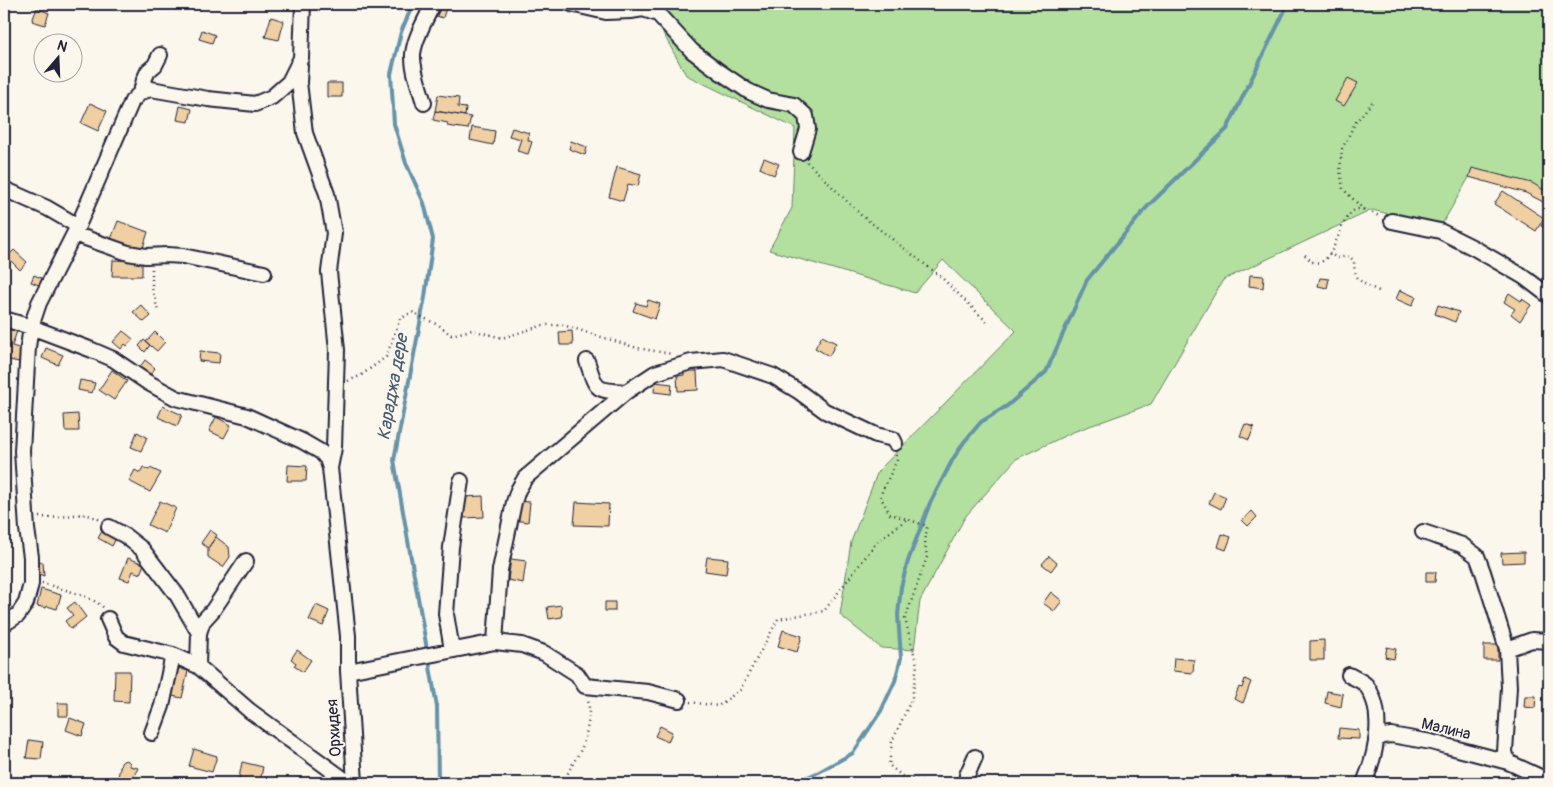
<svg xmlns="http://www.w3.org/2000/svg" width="1553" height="787" font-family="Pangolin,sans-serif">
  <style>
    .green { fill: #b3e09e; stroke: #6a816c }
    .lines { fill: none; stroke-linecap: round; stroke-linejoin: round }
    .stream { stroke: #6593a9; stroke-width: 4 }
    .building { fill: #f0d0a2; stroke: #22223b }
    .minor-casing { stroke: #22223b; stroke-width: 18 }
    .path { stroke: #22223b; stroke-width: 2.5; stroke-dasharray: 1 4; stroke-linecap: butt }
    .minor { stroke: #fbf7ec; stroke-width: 14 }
    .labels { text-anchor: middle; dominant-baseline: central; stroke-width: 4; stroke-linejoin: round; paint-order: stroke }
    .street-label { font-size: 16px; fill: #22223b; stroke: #fbf7ec }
    .water-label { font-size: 18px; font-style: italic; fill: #445a72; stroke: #fbf7ec }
  </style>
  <rect width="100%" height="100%" fill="#fbf7ec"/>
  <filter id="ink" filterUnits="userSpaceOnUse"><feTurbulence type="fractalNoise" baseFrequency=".02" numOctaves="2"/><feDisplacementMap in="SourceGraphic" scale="10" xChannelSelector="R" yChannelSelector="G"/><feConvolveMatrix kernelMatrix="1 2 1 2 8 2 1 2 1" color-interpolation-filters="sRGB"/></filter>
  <g filter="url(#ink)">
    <path class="green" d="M647 4H1549V195L1506 176 1471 174 1441 226 1372 210 1223 280 1151 404 1073 432 1016 459 965 517 920 601 914 650 881 648 840 615 851 542 878 471 1016 331 943 260 915 293 769 250 792 208 795 128 686 75Z"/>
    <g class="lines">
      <path class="stream" d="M413 4 401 32 391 74 394 124 406 163 424 203 433 239 425 297 394 460 437 707 438 783
        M794 783 819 772 853 753 881 711 895 681 901 658 898 615 901 587 908 561 930 503 953 459 964 442 981 422 1007 406 1046 372 1087 280 1147 207 1227 129 1288 4"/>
    </g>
    <path class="building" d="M314 4H329V9H313Z
      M436 4H447L443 18 433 15Z
      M37 8 49 13 45 25 32 21Z
      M271 17 284 21 279 40 265 37Z
      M202 30 215 35 212 43 199 39Z
      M52 72H62L57 78Z
      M1348 78 1358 83 1344 106 1335 101Z
      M327 83H342V97H327Z
      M438 95 459 98 458 107 466 108 465 116 435 111Z
      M90 103 107 111 98 131 81 123Z
      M180 106 192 109 189 122 177 120Z
      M435 111 471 117 468 129 447 126 448 123 433 120Z
      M472 127 495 131 493 145 470 140Z
      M512 128 529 133 528 140 532 142 528 154 517 151 521 139 509 136Z
      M571 141 587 147 585 155 569 149Z
      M764 158 779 164 774 175 760 168Z
      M617 167 641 174 638 186 628 184 623 201 609 197Z
      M1472 168 1532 183 1549 193V205L1526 193 1469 177Z
      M1503 191 1544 218 1536 231 1494 204Z
      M1547 216 1549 217V231L1541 226Z
      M118 221 148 232 142 251 111 239Z
      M4 227 10 232 4 240Z
      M14 250 27 262 20 270 7 257Z
      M113 260 142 261V276H112Z
      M34 275 46 280 44 287 31 282Z
      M1250 275 1264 276 1263 288 1249 286Z
      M1320 278 1329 279 1327 288 1318 286Z
      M1400 290 1416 297 1412 306 1396 299Z
      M1509 293 1521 301 1522 299 1531 305 1520 321 1511 314 1515 309 1504 302Z
      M648 300 660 304 655 319 633 311 636 303 646 306Z
      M141 305 151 316 144 322 133 312Z
      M1438 305 1459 312 1455 322 1435 314Z
      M4 324 18 328 12 346 22 349 19 362 4 359Z
      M123 331 133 339 127 346 125 344 121 349 113 342Z
      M572 331 573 345H560L559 332Z
      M155 332 165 342 157 351 146 342Z
      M822 336 836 343 829 356 815 348Z
      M144 340 150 345 145 352 139 346Z
      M46 348 63 355 58 365 42 358Z
      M200 351 220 353 219 363 199 361Z
      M145 360 155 368 148 378 137 371Z
      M112 370 127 381 114 400 99 390Z
      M684 371H697L698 390 678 391 677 376 684 375Z
      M80 380 95 383 92 393 78 390Z
      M655 382 672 384 671 394 654 392Z
      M4 399H8L7 413H4Z
      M163 406 182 415 177 426 158 417Z
      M78 414 79 431H65L64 415Z
      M216 417 231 425 224 438 209 431Z
      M1245 424 1254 427 1249 440 1240 436Z
      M137 432 147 437 141 451 131 447Z
      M288 465 307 466 306 481H287Z
      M143 467 149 470 150 468 161 473 150 492 129 481 135 470 140 473Z
      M1214 492 1226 497 1221 509 1209 503Z
      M483 496 484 517 464 518 463 497Z
      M160 501 176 508 165 533 148 525Z
      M516 501 530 502 528 522 513 520Z
      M576 502 609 504 608 526 574 525Z
      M1252 511 1257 517 1248 526 1242 520Z
      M104 528 117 536 112 546 98 538Z
      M210 530 217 535 208 548 201 543Z
      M1222 534 1231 537 1226 550 1218 547Z
      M216 537 229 547 230 557 223 567 208 557V548Z
      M1524 552V562L1502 563 1501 553Z
      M1049 556 1057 563 1051 571 1042 564Z
      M707 557 728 559 726 574 705 571Z
      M128 558 144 564 140 574 133 571 129 581 120 578Z
      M511 559 526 561 523 583 508 580Z
      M43 562 44 576 36 573 35 563Z
      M1426 572H1436L1435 582H1426Z
      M41 589 61 595 57 609 47 606 46 608 37 606Z
      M1051 592 1062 601 1054 611 1043 603Z
      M75 602 86 617 71 629 65 621 73 615 67 608Z
      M605 602H615V611H605Z
      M316 605 329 611 323 626 309 620Z
      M561 605 562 617 549 619 547 607Z
      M783 630 802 636 797 652 778 646Z
      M1324 640V660H1310V641Z
      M1484 645H1498V660H1484Z
      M1387 647 1396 649 1394 659 1385 657Z
      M297 650 311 660 303 672 294 666 296 663 291 659Z
      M1174 658 1194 660 1193 673 1173 671Z
      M178 668 188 671 182 698 167 695 173 670 178 671Z
      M115 671H130L129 702 114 701Z
      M1245 679 1251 682 1243 703 1234 699 1239 687 1242 688Z
      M1327 691 1343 694 1341 707 1325 703Z
      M1525 696H1536L1535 708 1524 707Z
      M58 703H68V716H58Z
      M70 718 86 724 82 736 66 730Z
      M660 726 672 732 668 742 655 736Z
      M1339 728 1359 730V739L1338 738Z
      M29 740 43 742 41 759 26 758Z
      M194 749 217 756 212 772 189 766Z
      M127 760 130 763V766L138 768 132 780 118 777 121 763 123 761Z
      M242 762 263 767 260 782 239 778Z"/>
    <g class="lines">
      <defs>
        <path id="minor" d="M571 4 606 12 631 11 643 9 658 14 692 51 720 72 748 91 768 100 794 105 806 116 808 129 801 152
          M300 66 299 82 305 133 327 194 334 233 329 272 337 350 334 448 330 468
          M141 92 144 80 148 71 155 65 160 55
          M424 103C420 88 412 70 413 54 415 37 425 21 432 6L431 4
          M4 189 47 208 78 226
          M1392 221 1440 231 1474 248 1524 277 1549 296
          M74 234 128 253 146 256 167 255 183 256 264 273
          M4 319 31 327 92 350 113 359 147 382 176 398 247 416 302 441 321 452 327 459 330 468 348 636V671L355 783
          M587 361C597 391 594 390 626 392
          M109 527 124 535 142 549 177 595 199 633 198 666
          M1423 532 1462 545 1477 556 1483 572 1507 649 1509 687 1505 752 1508 762 1549 781
          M108 619 116 637 124 643 173 655 198 666 250 711 349 783
          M4 624 18 615 26 603 31 584V557L27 529 22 451 28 347 31 327 39 303 78 226 132 101 141 92 151 89 208 99 255 104 272 97 289 82 301 58 303 4
          M199 633 203 621 213 610 246 561
          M495 642 500 570 514 502 518 490 525 478 626 392 655 373 691 362 713 360 723 359 773 376 798 391 825 411 876 435 893 439 895 443
          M1507 649 1532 640 1549 641
          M452 650 446 614 451 547 461 481
          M348 671 495 642 522 645 544 653 577 674 585 686 648 692 679 700
          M1349 675C1354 678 1362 681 1366 685 1386 712 1376 755 1364 783
          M152 733 162 706 173 655
          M1376 740 1383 736 1391 735 1431 742 1508 762
          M966 783 967 775 975 757"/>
      </defs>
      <use href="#minor" class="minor-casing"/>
      <path class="path" d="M807 162 861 215 940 276 989 324
        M1364 210 1343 189 1340 170 1342 149 1355 123 1374 100
        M1329 253 1337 258 1349 256 1354 261C1354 282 1363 283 1379 291
        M1305 255 1312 262C1315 262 1317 263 1320 262 1338 257 1340 210 1359 209 1366 209 1375 214 1381 217
        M152 269V288L158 311
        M348 381 360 376 386 357 400 319 412 312 440 326 451 335 472 330 502 338 544 325H563L637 348 672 354
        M896 455 897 460 880 496 890 514 907 519
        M39 517C46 517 53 518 60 517 76 515 84 511 100 520
        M42 583C61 589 90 595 104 608
        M690 702 718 706 740 690 778 619 824 611 877 542 907 519 927 526 925 544 927 557 905 619 917 665 912 698 892 742 889 765 902 776 927 783
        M565 783C567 770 577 759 582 747 587 733 591 714 588 700"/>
      <use href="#minor" class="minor"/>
    </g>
  </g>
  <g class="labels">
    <g class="street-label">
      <text transform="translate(334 728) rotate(-94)">Орхидея</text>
      <text transform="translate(1446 729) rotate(13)">Малина</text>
    </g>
    <g class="water-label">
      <text transform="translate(393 387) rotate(-80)">Караджа дере</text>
    </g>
  </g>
  <rect width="1553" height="787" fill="none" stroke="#fbf7ec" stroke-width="20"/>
  <rect x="10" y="10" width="1533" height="767" fill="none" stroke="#22223b" stroke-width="2" filter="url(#ink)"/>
  <g transform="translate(58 58) rotate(19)"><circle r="24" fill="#fbf7ec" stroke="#a4a2a5"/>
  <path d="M0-4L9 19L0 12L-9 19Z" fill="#22223b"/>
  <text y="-8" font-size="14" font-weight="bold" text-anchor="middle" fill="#22223b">N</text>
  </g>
</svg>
